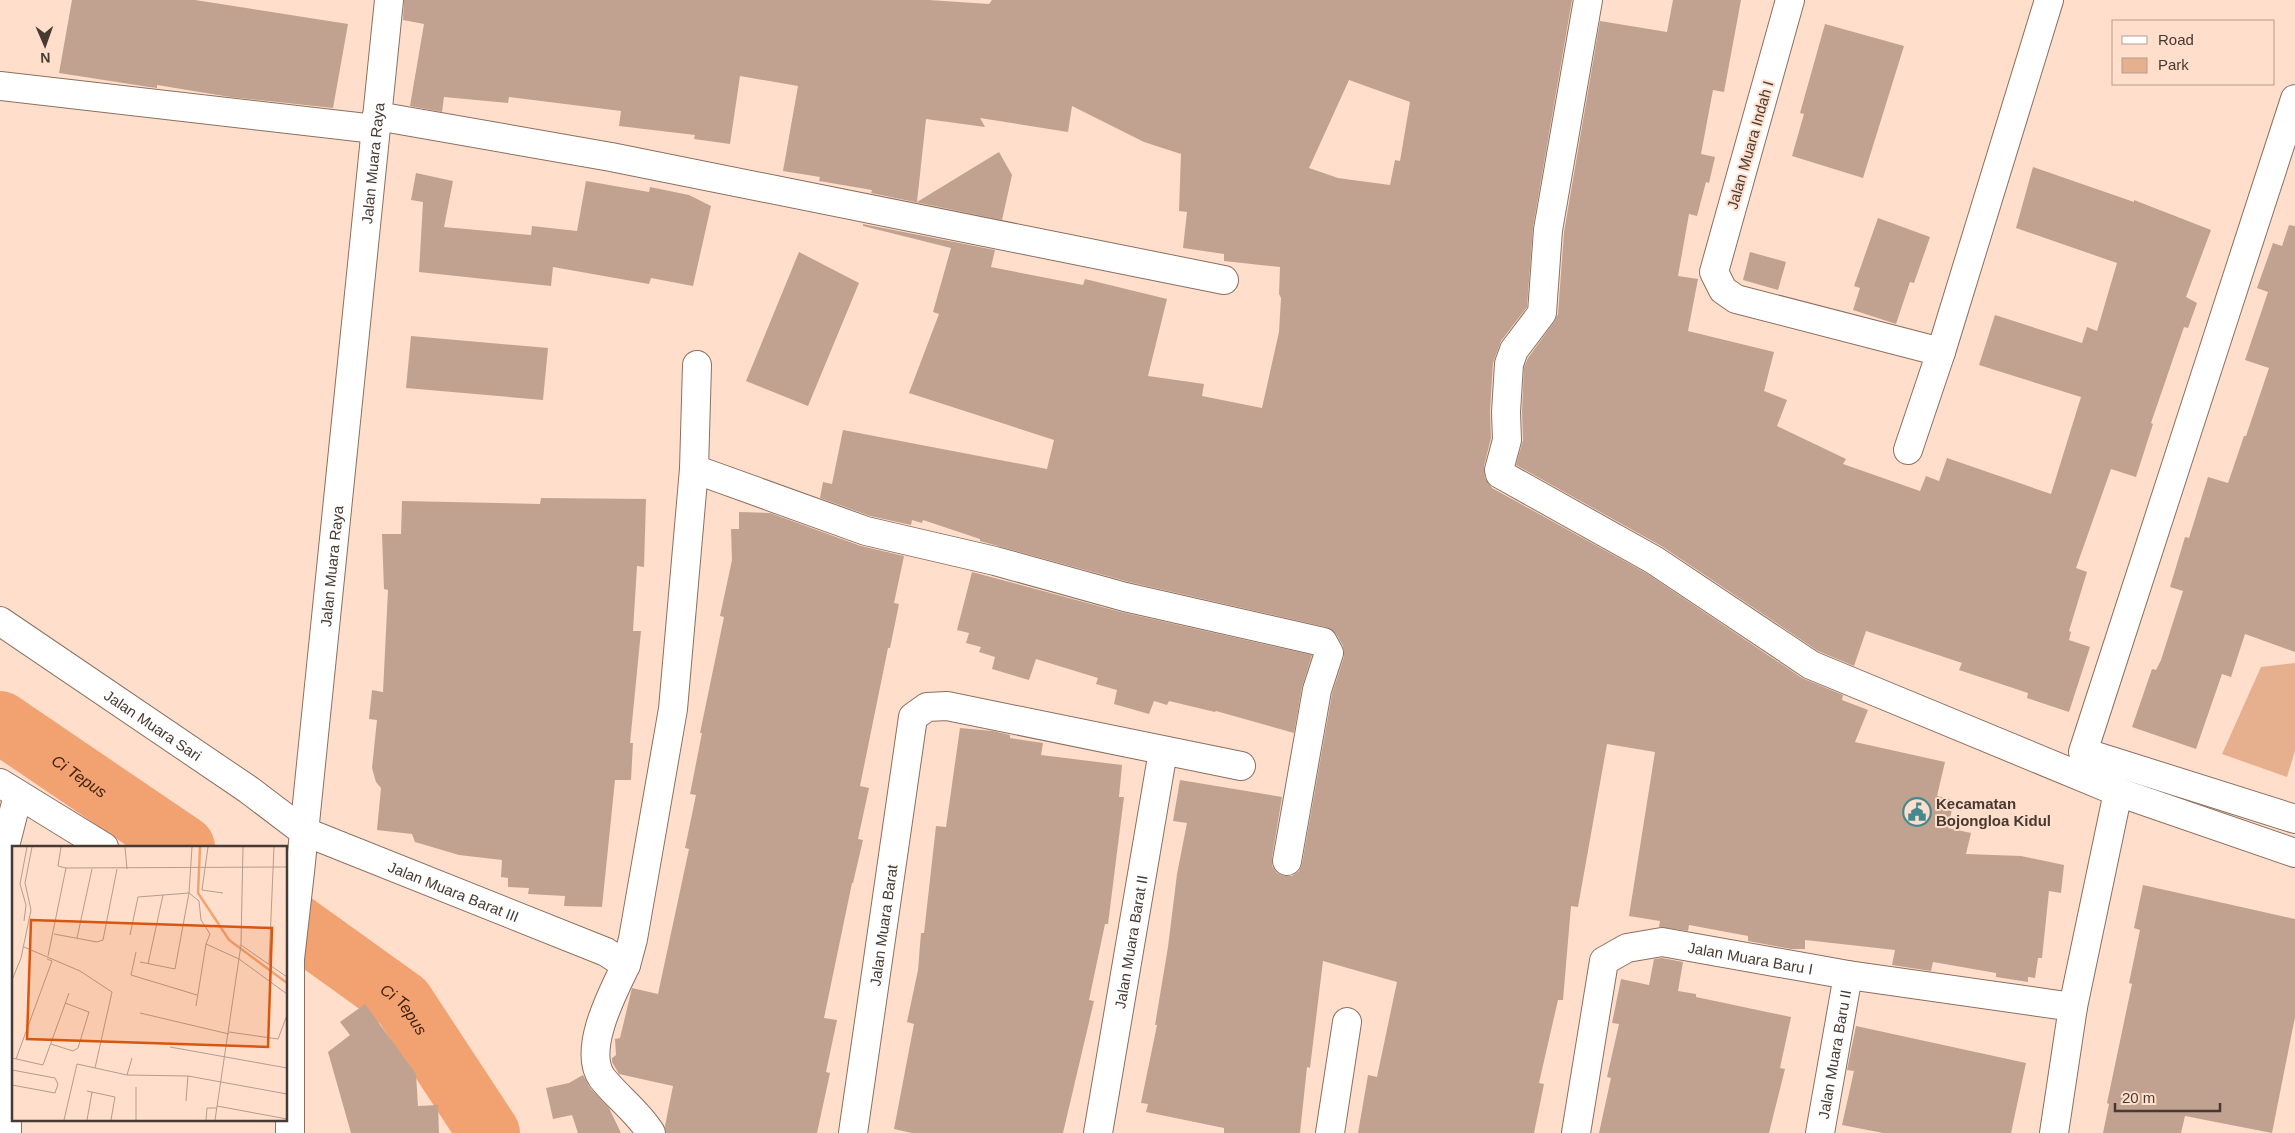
<svg xmlns="http://www.w3.org/2000/svg" width="2295" height="1133" font-family="Arial,sans-serif">
  <style>
    .green { fill: #e6af8e }
    .lines { fill: none; stroke-linecap: round; stroke-linejoin: round }
    .river { stroke: #f2a271; stroke-width: 62 }
    .building { fill: #c1a290; fill-rule: evenodd }
    .minor-casing { stroke: #8c6f5f; stroke-width: 30 }
    .minor { stroke: #fff; stroke-width: 28 }
    .labels { text-anchor: middle; dominant-baseline: central; stroke-width: 4; stroke-linejoin: round; paint-order: stroke }
    .street-label { font-size: 15px; fill: #473a32; stroke: #ffdecb }
    .poi-label { font-size: 15px; font-weight: bold; fill: #473a32; stroke: #ffdecb; text-anchor: start }
    .water-label { font-size: 16px; font-style: italic; fill: #40200b; stroke: #ffdecb }
    .inset-river { fill: none; stroke: #f2a271; stroke-width: 2.5 }
    .inset-road { fill: none; stroke: #b59c8e; stroke-width: 1 }
    .view { fill: #d85610; fill-opacity: 0.15; stroke: #d85610; stroke-width: 2.5 }
    .inset-edge { fill: none; stroke: #473a32; stroke-width: 2.5 }
  </style>
  <rect width="100%" height="100%" fill="#ffdecb"/>
  <path class="green" d="M2295 663V751L2287 777 2222 754 2261 667Z"/>
  <g class="lines">
    <g class="river">
      <path id="s1" d="M0 722 184 847"/>
      <path id="s2" d="M286 918 403 1002 489 1133"/>
    </g>
  </g>
  <path class="building" d="M72 0H195L348 24 333 108 230 97 157 85V88L149 87 59 73Z
    M404 0H929L989 4 992 0H1572L1533 227 1527 307 1501 341 1493 363 1490 411 1491 438 1484 466 1485 478 1492 488 1646 573 1802 678 1843 695 1842 700 1868 710 1855 742 1945 762 1937 796 1954 800 1948 828 1971 833 1966 854 2021 856 2064 865 2061 893 2049 891 2042 958H2038L2035 978 2028 977V982L1996 977V973L1933 962 1931 971 1892 965 1895 950 1805 940V949H1791L1748 941V936L1689 925 1688 931 1659 927 1660 921 1629 916 1655 752 1607 744 1578 907 1571 906 1563 1000H1558L1539 1083 1544 1084 1534 1133H1358L1368 1075 1377 1077 1397 982 1323 961 1310 1068 1307 1067 1300 1133H1224V1128L1146 1112 1148 1104 1141 1103 1157 1025H1155L1168 947 1177 874 1187 823 1173 821 1180 780 1282 797 1272 858V866L1277 873 1284 876H1292L1299 871 1302 864 1332 694 1344 657 1343 646 1336 634 1326 627 1129 582 980 541V539L923 520 922 523 912 520 911 525 870 516 820 498 823 482 832 484 843 430 1047 469 1054 440 909 393 939 314 933 312 951 248 863 226V224L995 250 991 267 1083 285 1085 279 1167 299 1148 376 1204 384 1202 396 1262 408 1279 332 1281 298 1279 294 1280 267 1224 261V254L1183 248 1187 212 1179 211 1181 154 1144 142 1072 106 1068 132 980 118 985 127 926 119 917 202 999 152 1012 175 1002 220 871 193 872 190 819 181 820 177 783 171 798 86 740 76 730 144 694 139 695 135 619 126 621 111 509 97 508 103 444 97 442 112 410 106 424 24 403 20ZM1349 80 1410 102 1400 161 1395 160 1390 185 1338 178 1309 168Z
    M1673 0H1741L1724 92 1713 90 1701 154 1715 157 1709 183 1706 182 1697 216 1689 214 1678 276 1698 279 1688 331 1774 352 1764 391 1787 400 1777 426 1846 459 1843 464 1920 491 1926 476 1939 481 1947 458 2051 494 2081 397 1979 365 1995 315 2082 343 2087 327 2097 331 2117 263 2016 228 2033 167 2134 202V200L2211 230 2186 297 2197 303 2188 328 2184 327 2151 423 2153 424 2136 477 2111 469 2076 568 2087 572 2069 631 2071 632 2069 640 2090 647 2069 712 2027 698 2028 693 1959 670 1962 663 1866 631 1854 666 1818 651 1663 547 1516 465 1523 440 1522 412 1524 367 1528 358 1554 322 1558 314 1564 232 1600 21 1667 32Z
    M1825 24 1904 46 1863 178 1792 156 1804 114 1800 113Z
    M416 173 453 181 444 227 531 235 532 226 577 231 586 181 649 192 650 187 689 195 711 206 693 286 651 278 649 284 553 267 551 286 419 272 423 202 411 200Z
    M1878 218 1930 237 1914 283 1910 282 1896 324 1853 310 1860 288 1854 286Z
    M2289 225 2295 226V652L2245 634 2231 677 2222 674 2196 749 2132 727 2152 669 2156 670 2161 660 2183 591 2170 587 2185 537 2189 538 2208 477 2228 483 2244 436H2246L2269 368 2245 360 2268 292 2257 288 2273 243 2282 246Z
    M799 252 859 283 808 406 746 381Z
    M1750 252 1786 262 1778 290 1743 280Z
    M411 336 548 348 543 400 406 388Z
    M541 498 646 499 644 567 637 566 633 631H641L630 743H633L631 780H615L602 907 564 906 565 896 528 894 529 888 508 887V878L501 877 502 860 459 855 415 842 412 834 377 830 381 788 376 782 372 768 377 720 369 719 372 690 383 692 388 590 384 589 382 534H401L402 501 540 504Z
    M739 512 770 513 861 546 904 556 894 603 899 604 890 648H888L860 786 869 788 858 839 863 840 853 883H852L824 1018 837 1020 826 1072 830 1073 817 1133H666L665 1126 673 1086 619 1074 612 1062V1058L616 1055 615 1039 620 1038 632 988 658 994 689 849 685 848 696 795 690 794 702 733H700L724 617 720 616 732 560 731 529H739Z
    M972 572 1121 612 1312 655 1302 687 1294 733 1216 711 1215 712 1169 701 1167 705 1154 701 1149 714 1114 704 1117 690 1096 684 1098 678 1036 659 1029 680 992 669 995 657 979 652 981 647 966 643 969 633 957 630Z
    M960 728 993 731 1010 735V738L1043 743 1041 755 1122 765 1119 797H1124L1108 924H1105L1089 1000 1094 1001 1063 1133H912L894 1129 914 1024 907 1022 918 970 921 933H924L936 826 946 827Z
    M2143 885 2295 919V1017L2272 1133 2185 1116 2181 1133H2103L2109 1104 2107 1103 2132 984 2129 983 2140 930 2134 928Z
    M1662 958 1683 962 1678 991 1696 994V997L1791 1017 1780 1068 1785 1069 1769 1133H1599L1611 1078 1607 1077 1619 1024 1612 1023 1621 979 1649 985 1654 959Z
    M365 1004 416 1074 418 1106 438 1105 439 1133H351L328 1052 350 1035 340 1022Z
    M1856 1026 2026 1063 2011 1133H1883L1842 1125 1854 1071 1847 1070Z
    M583 1075 590 1088 609 1108 621 1133H578L572 1115 553 1119 546 1088 569 1083Z"/>
  <g class="lines">
    <defs>
      <g id="minor">
        <path d="M1588 0 1548 230 1542 313 1514 350 1509 364 1506 412 1507 440 1499 470 1500 474 1654 560 1811 665 2118 792 2295 853"/>
        <path d="M1790 0 1714 272 1723 290 1736 299 1941 352"/>
        <path d="M0 86 375 129"/>
        <path d="M2295 99 2083 752 2295 819"/>
        <path d="M377 116 611 157 1224 280"/>
        <path d="M1908 450 1941 352 2049 0"/>
        <path d="M694 469 866 531 995 561 1125 597 1323 642 1329 653 1317 690 1287 861"/>
        <path id="s3" d="M0 621 249 790 303 831 606 952 626 965 633 939 673 709 694 469 697 365"/>
        <path d="M0 783 104 847"/>
        <path d="M626 965C613 992 582 1050 602 1078 617 1097 638 1112 651 1133"/>
        <path d="M7 1133 5 846 18 795"/>
        <path id="s4" d="M290 1133V959L300 872 389 0"/>
        <path id="s5" d="M853 1133 913 717 927 707 947 706 1241 766"/>
        <path id="s6" d="M1098 1133 1163 751"/>
        <path d="M1330 1133 1347 1022"/>
        <path id="s7" d="M1576 1133 1604 961 1627 948 1662 942 1848 975 2073 1007"/>
        <path id="s8" d="M1820 1133 1848 975"/>
        <path d="M2054 1133 2073 1007 2118 792"/>
      </g>
    </defs>
    <use href="#minor" class="minor-casing"/>
    <use href="#minor" class="minor"/>
  </g>
  <defs>
    <symbol id="civic-ring" viewBox="-11 -11 22 22"><circle r="9.5" fill="#ffdecb" stroke="#438a8f" stroke-width="1.5"/><path d="M-.6-6.5H3V-4.5H.6V-3L4-1V1h2V6H-6V1h2V-1L-.6-3ZM-1.2 2.5V6h2.4V2.5Z" fill="#438a8f"/></symbol>
  </defs>
  <g fill-rule="evenodd">
    <use href="#civic-ring" x="1901" y="796" width="32" height="32"/>
  </g>
  <g class="labels">
    <g class="street-label">
      <text transform="translate(1750 145) rotate(-74)">Jalan Muara Indah I</text>
      <text stroke="none"><textPath href="#s4" startOffset="974">Jalan Muara Raya</textPath></text>
      <text stroke="none"><textPath href="#s4" startOffset="569">Jalan Muara Raya</textPath></text>
      <text stroke="none"><textPath href="#s3" startOffset="185">Jalan Muara Sari</textPath></text>
      <text stroke="none"><textPath href="#s3" startOffset="531">Jalan Muara Barat III</textPath></text>
      <text stroke="none"><textPath href="#s5" startOffset="210">Jalan Muara Barat</textPath></text>
      <text stroke="none"><textPath href="#s6" startOffset="194">Jalan Muara Barat II</textPath></text>
      <text stroke="none"><textPath href="#s7" startOffset="326">Jalan Muara Baru I</textPath></text>
      <text stroke="none"><textPath href="#s8" startOffset="80">Jalan Muara Baru II</textPath></text>
    </g>
    <g class="poi-label">
      <text x="1936" y="803">Kecamatan<tspan x="1936" dy="17">Bojongloa Kidul</tspan></text>
    </g>
    <g class="water-label">
      <text stroke="none"><textPath href="#s1" startOffset="96">Ci Tepus</textPath></text>
      <text stroke="none"><textPath href="#s2" startOffset="150">Ci Tepus</textPath></text>
    </g>
  </g>
  <g transform="translate(12 846)">
    <rect width="275" height="275" fill="#ffdecb"/>
    <path class="inset-river" d="M188 1 186 47 217 94 275 137"/>
    <path class="inset-road" d="M49 1 46 20 54 22 275 21M113 1 115 23M196 1 190 44 211 47M12 75 14 59 8 38 15 1M42 88 85 96 91 94 105 23M118 89 126 51 177 47 187 55 189 74 198 88 194 98M65 92 80 23M229 99 275 131M12 101 68 125 100 146 83 222M124 106 119 129 185 149M36 110 54 22M128 116 163 123 177 47 180 1M136 118 151 49M257 118 262 1M0 134 9 112 19 64 13 37 20 1M184 160 194 98 227 113 275 148M128 167 217 188M217 186 266 193 275 169M39 198 61 205 66 202 77 166 53 157M158 201 275 222M0 212 31 219 57 147M4 213 40 115 35 113M0 224 43 232 46 238 43 247 0 239M115 229 120 212M124 241V274M75 245 103 251 99 274M174 255 176 230M205 260 275 273M52 274 65 218 115 229 176 230 275 248M75 274 80 246M194 274 195 262H205M203 274 229 99 231 1"/>
    <path class="view" d="M19 74 260 82 256 201 15 193Z"/>
    <rect width="275" height="275" class="inset-edge"/>
  </g>
  <rect x="2112" y="20" width="162" height="65" fill="#ffdecb" stroke="#b59c8e"/>
  <rect x="2122" y="36" width="25" height="8" fill="#ffffff" stroke="#b59c8e"/>
  <text x="2158" y="45" font-size="15" fill="#473a32">Road</text>
  <rect x="2122" y="58" width="25" height="15" fill="#e6af8e" stroke="#b59c8e"/>
  <text x="2158" y="70" font-size="15" fill="#473a32">Park</text>
  <g transform="translate(45 45) rotate(178)" stroke="#ffdecb" stroke-width="4" paint-order="stroke">
  <path d="M0-4L9 19L0 12L-9 19Z" fill="#473a32"/>
  <text y="-8" font-size="14" font-weight="bold" text-anchor="middle" fill="#473a32">N</text>
  </g>
  <path d="M2115 1103v8h105v-8" fill="none" stroke="#473a32" stroke-width="2.5"/>
  <text x="2122" y="1103" font-size="15" fill="#473a32" stroke="#ffdecb" stroke-width="4" paint-order="stroke">20 m</text>
</svg>
